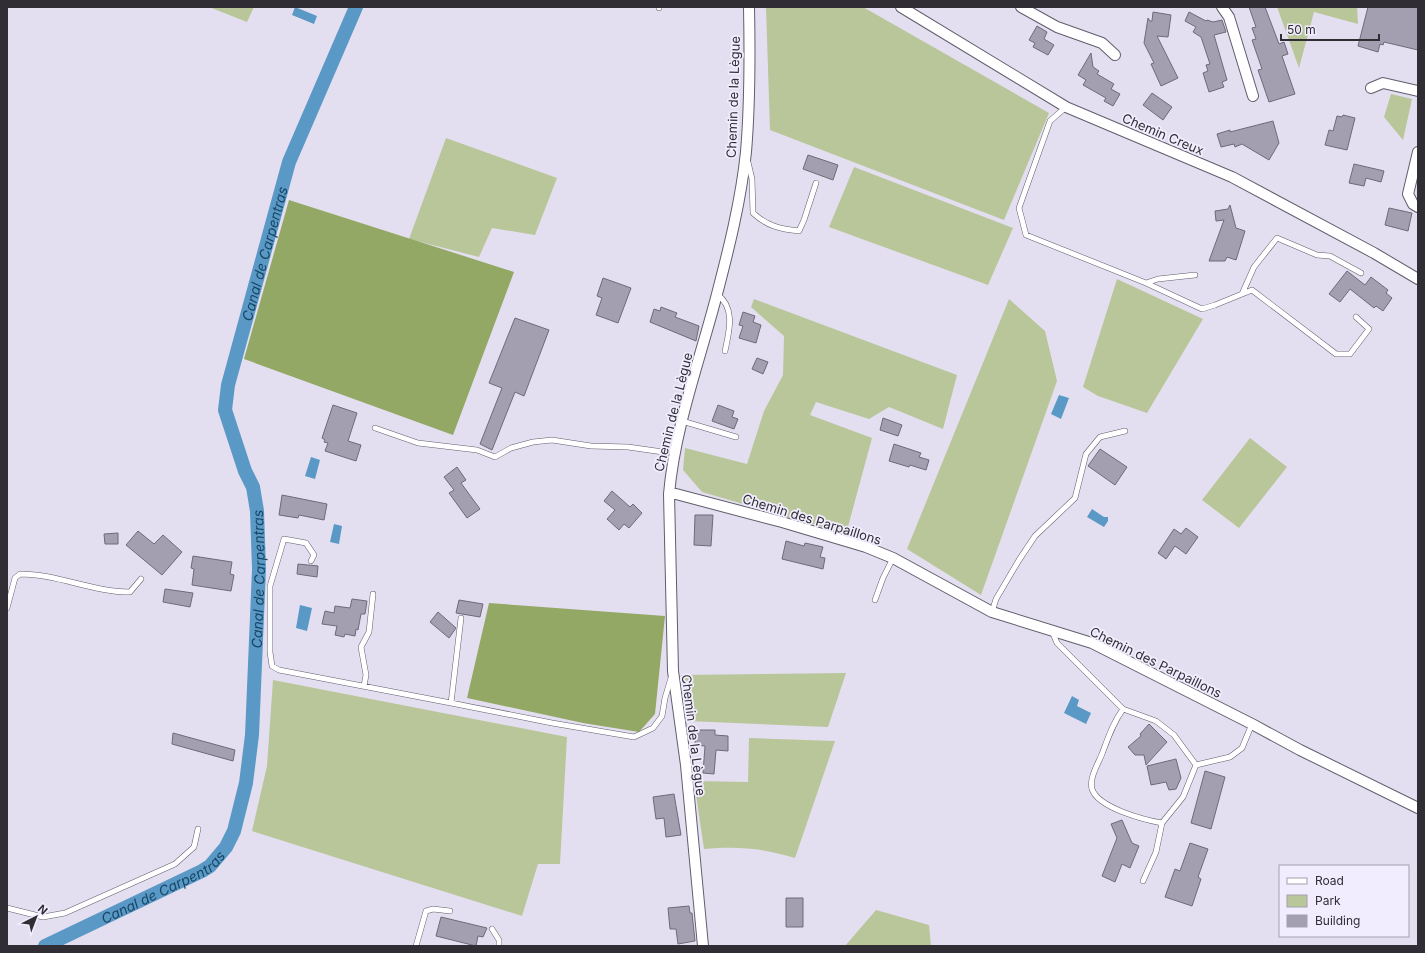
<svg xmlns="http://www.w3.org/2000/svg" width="1425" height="953" font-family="Inter,sans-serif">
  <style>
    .green { fill: #b8c69a }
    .forest { fill: #94a865 }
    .water { fill: #5a98c5 }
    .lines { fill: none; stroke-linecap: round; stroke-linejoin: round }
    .canal { stroke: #5a98c5; stroke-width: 14 }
    .building { fill: #a49fb0; stroke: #6f6a79 }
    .lane-casing { stroke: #615d6c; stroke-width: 6 }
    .street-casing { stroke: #615d6c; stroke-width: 12 }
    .lane { stroke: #fff; stroke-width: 5 }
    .street { stroke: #fff; stroke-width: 10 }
    .labels { text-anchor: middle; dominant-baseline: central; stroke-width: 3.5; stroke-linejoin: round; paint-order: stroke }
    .street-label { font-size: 13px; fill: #302e34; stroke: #f1ecfe }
    .water-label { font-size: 14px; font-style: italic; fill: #164665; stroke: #f1ecfe }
  </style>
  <rect width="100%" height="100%" fill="#e4dff0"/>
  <path class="green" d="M209 7H254L247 22Z
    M766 7H863L1049 113 1004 220 770 130Z
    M1277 7H1357L1358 24 1314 12 1299 68Z
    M1391 94 1412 99 1403 140 1384 117Z
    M446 138 557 178 535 235 492 228 479 257 409 239Z
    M854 167 1013 228 988 285 829 227Z
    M1117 279 1203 319 1147 413 1098 396 1083 387Z
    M754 299 957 375 943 429 889 407 869 419 816 402 810 415 872 438 846 534 702 492 683 470 685 448 747 464 764 411 783 375 784 336 751 307Z
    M1009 299 1045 331 1057 381 981 595 907 549Z
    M1250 438 1287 467 1239 528 1202 500Z
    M846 673 828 727 687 721 681 675Z
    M273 680 567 737 560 864H538L522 916 252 831 267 766Z
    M749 738 835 741 795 858C761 848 739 846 704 849L694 781 748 782Z
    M876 910 929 925 931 946H845Z"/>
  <path class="forest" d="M289 200 514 272 453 435 244 359Z
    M489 603 665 616 655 714 639 732 583 723 467 698Z"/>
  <path class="water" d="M295 7 317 16 314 24 292 15Z
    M1059 395 1069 398 1061 419 1051 414Z
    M311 457 320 460 315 479 305 476Z
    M1092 509 1104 517H1108V521L1104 527 1087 517Z
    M334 524 342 526 339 544 330 542Z
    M300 605 312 608 307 631 296 628Z
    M1072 696 1079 700 1077 706 1091 713 1086 724 1064 713Z"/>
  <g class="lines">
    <path class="canal" id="s1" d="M45 946 202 871 210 866 226 847 234 831 246 783 252 735 259 569 257 511 253 487 245 471 225 410 228 385 289 162 356 7"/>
  </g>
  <path class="building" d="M1249 7H1265L1279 44 1284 42 1288 54 1282 56 1295 94 1269 102 1258 70 1262 69 1252 40 1256 39 1252 28 1256 27Z
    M1368 7H1418V50L1384 42 1383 45 1380 44 1378 52 1358 46Z
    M1153 12 1171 15 1168 37 1157 36 1178 78 1161 86 1151 64 1154 63 1144 43 1148 18 1150 21H1152Z
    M1189 12 1206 21 1207 20 1213 22 1222 20 1226 32 1214 35 1227 80 1222 82 1224 87 1209 92 1203 73 1208 71 1206 65 1210 64 1201 37 1193 32 1196 27 1185 21Z
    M1037 26 1047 32 1044 39 1054 45 1048 55 1033 47 1035 43 1029 40Z
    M1091 53 1093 67 1099 71 1097 74 1114 84 1111 89 1120 94 1113 106 1104 101 1106 98 1083 85 1086 80 1078 75Z
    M1152 93 1172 107 1163 120 1143 105Z
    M1343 115 1355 118 1347 150 1325 145 1329 130 1333 131 1337 116 1342 117Z
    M1273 121 1279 143 1269 160 1242 144 1235 147 1234 144 1221 147 1217 134 1230 130V132Z
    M808 155 838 165 833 180 803 169Z
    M1354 164 1384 171 1381 182 1366 178 1364 186 1349 183Z
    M1230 205 1236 228 1245 231 1236 260 1227 257 1225 261H1209L1224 220 1216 221 1215 211 1228 209Z
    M1389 208 1412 213 1408 231 1385 225Z
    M1347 271 1365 285 1371 277 1388 290 1386 293 1392 298 1383 311 1376 306 1374 308 1350 289 1340 302 1329 294Z
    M603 278 631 288 618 323 596 315 602 298 597 296Z
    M661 307 677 313 675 317 699 326 696 341 650 322 654 309 660 311Z
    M743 312 755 316 753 322 761 325 756 343 739 338 743 326 739 325Z
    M515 318 549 330 524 396 515 392 492 450 480 444 502 388 489 383Z
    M757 358 768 362 763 374 752 369Z
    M333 405 357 413 348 441 361 445 356 461 325 451 328 443 324 442 325 440 322 438Z
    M718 405 734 411 732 417 738 419 734 429 712 421Z
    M883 418 902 425 898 436 880 430Z
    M894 444 921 453 919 457 929 460 926 470 910 465 909 467 889 461Z
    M1100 449 1127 467 1115 485 1088 466Z
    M457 467 466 480 461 483 480 509 467 518 449 493 454 490 444 477Z
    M612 491 630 507 633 504 642 513 629 528 624 524 619 530 607 519 615 510 604 501Z
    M282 495 327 504 324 520 299 515 298 518 279 515Z
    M695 515H713L711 546 694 545Z
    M1186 528 1198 537 1186 554 1175 546 1166 559 1158 553 1174 529 1181 534Z
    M138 531 154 544 163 535 182 552 162 575 126 545Z
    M118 533V544H105L104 534Z
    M786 541 804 546 805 543 823 547 820 557 825 558 823 569 782 559Z
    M193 556 232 562 230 574 234 575 231 591 192 585 194 569 191 568Z
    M298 564 318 566 317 577 297 574Z
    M165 589 193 593 190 607 163 602Z
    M352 599 367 601 365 614H361L358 630 356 629 355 636 345 634 344 637 335 635 337 626 322 624 325 611 334 613 335 606 350 608Z
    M459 600 483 604 480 617 456 613Z
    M438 612 456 628 449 638 430 622Z
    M1149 724 1167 742 1146 765 1144 755H1135L1128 747 1141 736 1140 734Z
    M696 730H715V735L728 736V751L716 750 714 774 703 773 705 746 695 745Z
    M173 733 235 750 233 761 172 744Z
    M1176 759 1181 778 1176 789 1169 790 1166 782 1151 785 1147 766Z
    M1205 771 1225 777 1211 829 1191 823Z
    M674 794 681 835 666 837 664 818 656 819 653 797Z
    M1122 820 1132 843 1139 846 1130 868 1122 864 1115 882 1102 876 1117 838 1111 824Z
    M1190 843 1208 849 1198 877 1201 879 1192 906 1165 897 1175 869 1180 871Z
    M786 898H803V927H786Z
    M689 906 690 913H692L695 941 678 944 676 929H670L668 908Z
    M441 917 487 928 483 937 478 936 476 946 436 936Z"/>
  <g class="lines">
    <defs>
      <path id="lane" d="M659 7V8
        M1066 107 1050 121 1019 208 1026 235 1146 283 1158 279 1195 275
        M748 162 752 179 753 213C767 226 780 229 799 231L804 220 816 183
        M1146 283 1202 309 1215 305 1252 290 1336 354H1350L1369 329 1356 317
        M717 294C736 308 729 332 725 351
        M1242 294 1254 267 1277 238 1317 255 1330 256 1361 273
        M682 421 736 437
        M375 428 418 443 477 450 495 457 511 448 533 442 552 440 591 446 628 447 663 452 676 449
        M311 561 314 555 306 543 284 539 270 586V652L272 666 279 670 451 703
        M875 600 883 578 893 558
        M7 608 15 578 20 574C57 574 93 592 130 592L141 579
        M992 612 996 599 1019 560 1035 536 1075 498 1086 454 1100 437 1125 431
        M461 618 451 703 552 723 634 737 653 728 662 716 665 698 671 678
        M1052 631 1057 643 1123 709
        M364 686 366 675 361 647 369 632 373 594
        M1196 765 1174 735 1156 721 1123 709C1113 723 1108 738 1102 754 1098 764 1089 778 1092 789 1098 808 1145 820 1162 823L1183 797 1196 765 1230 757 1242 748 1252 724
        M1143 881 1156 852 1162 823
        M7 908 43 917 65 913 175 864 194 847 198 829
        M492 929 499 940V946
        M416 946 426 911 433 909 450 911"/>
      <path id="street" d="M901 7 1066 107 1232 177 1374 253 1418 279
        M1021 7 1057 27 1102 43 1115 55
        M1222 7 1229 17 1253 96
        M1371 88 1383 83 1418 91
        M1418 152 1408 194 1413 204 1418 207
        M669 494H676L782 522 866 547 893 558 992 612 1092 643 1252 724 1300 750 1418 808
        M703 946 686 765 673 671 669 494C675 426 700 360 717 294 729 248 741 200 746 152 750 104 750 55 749 7"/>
    </defs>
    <use href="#lane" class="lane-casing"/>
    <use href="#street" class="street-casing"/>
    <use href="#lane" class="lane"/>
    <use href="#street" class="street"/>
  </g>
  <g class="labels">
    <g class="street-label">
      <text transform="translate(733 97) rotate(-88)">Chemin de la Lègue</text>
      <text transform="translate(1163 134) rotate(23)">Chemin Creux</text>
      <text transform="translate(673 412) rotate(-76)">Chemin de la Lègue</text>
      <text transform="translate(812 519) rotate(17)">Chemin des Parpaillons</text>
      <text transform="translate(1156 662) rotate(26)">Chemin des Parpaillons</text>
      <text transform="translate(694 735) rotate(83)">Chemin de la Lègue</text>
    </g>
    <g class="water-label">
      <text stroke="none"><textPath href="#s1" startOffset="816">Canal de Carpentras</textPath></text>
      <text stroke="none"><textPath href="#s1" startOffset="480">Canal de Carpentras</textPath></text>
      <text stroke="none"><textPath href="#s1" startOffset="132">Canal de Carpentras</textPath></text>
    </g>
  </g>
  <rect width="1425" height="953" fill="none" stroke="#302e34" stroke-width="16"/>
  <rect x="1279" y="865" width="130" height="72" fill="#f1ecfe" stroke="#a4a0ad"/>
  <rect x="1287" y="878" width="20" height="6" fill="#ffffff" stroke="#a4a0ad"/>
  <text x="1315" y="885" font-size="12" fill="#302e34">Road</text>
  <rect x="1287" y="895" width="20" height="12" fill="#b8c69a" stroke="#a4a0ad"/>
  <text x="1315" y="905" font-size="12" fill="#302e34">Park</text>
  <rect x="1287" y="915" width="20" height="12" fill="#a49fb0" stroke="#a4a0ad"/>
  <text x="1315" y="925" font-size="12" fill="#302e34">Building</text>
  <g transform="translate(36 917) rotate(42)" stroke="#f1ecfe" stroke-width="3" paint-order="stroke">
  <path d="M0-3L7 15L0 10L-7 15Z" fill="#302e34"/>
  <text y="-6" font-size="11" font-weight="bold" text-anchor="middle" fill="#302e34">N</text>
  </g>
  <path d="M1281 34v6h98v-6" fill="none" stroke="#302e34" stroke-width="2"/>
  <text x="1287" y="34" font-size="12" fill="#302e34" stroke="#f1ecfe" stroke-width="3" paint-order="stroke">50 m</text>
</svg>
